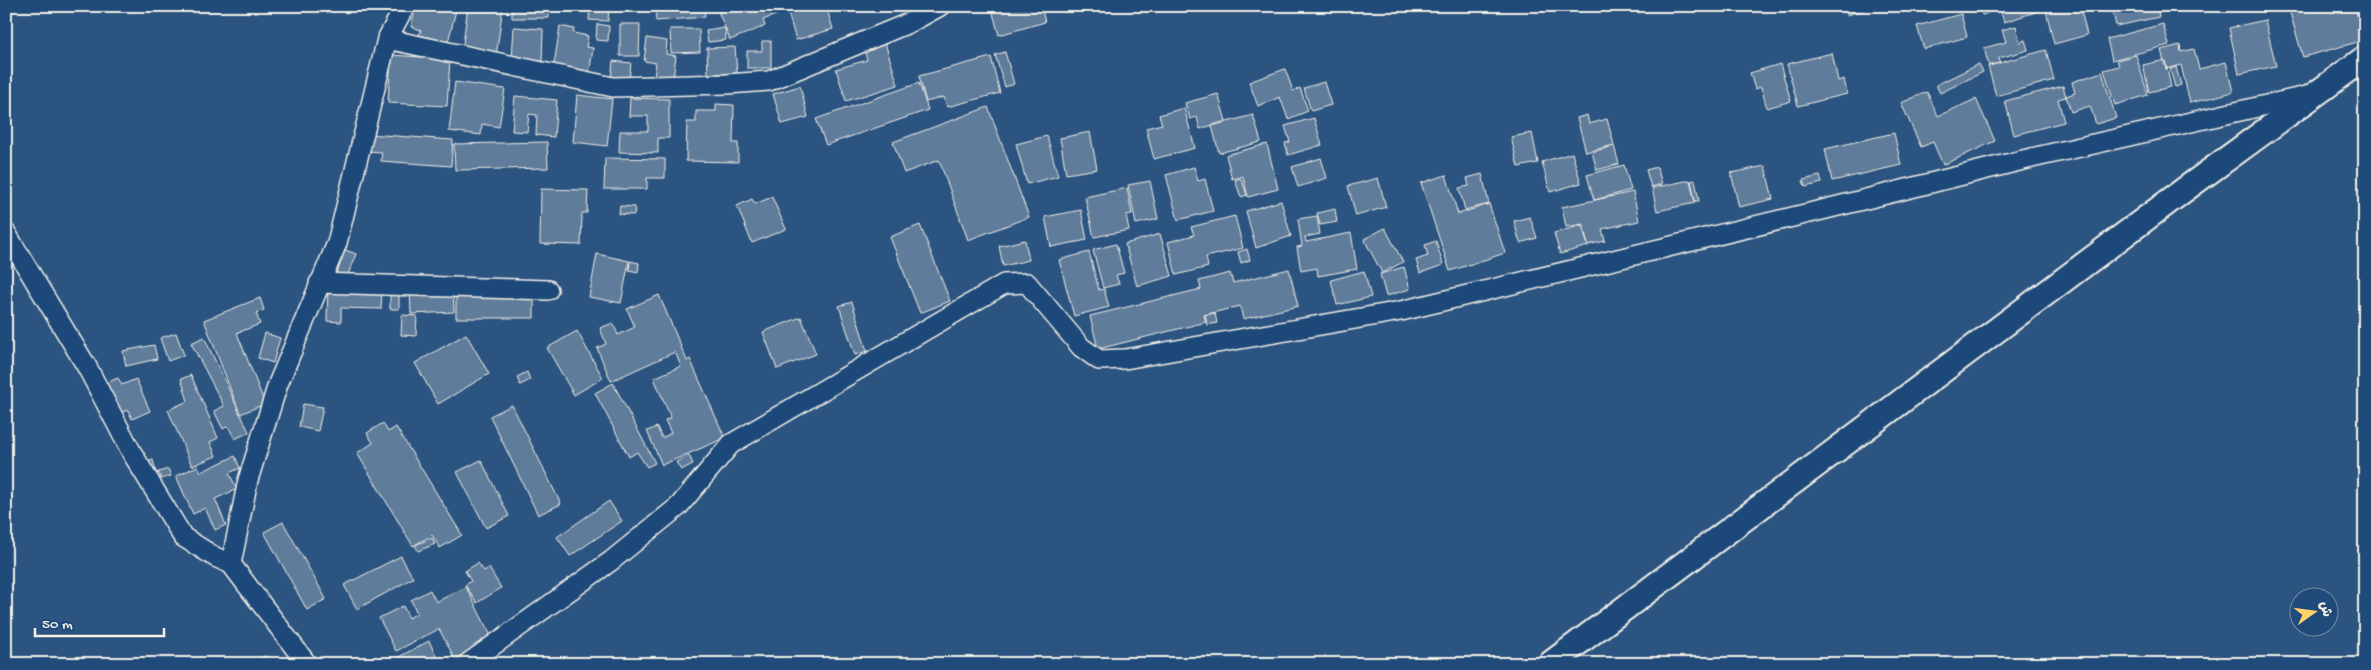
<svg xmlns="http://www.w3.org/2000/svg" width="2371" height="670" font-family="'Gochi Hand','Playpen Sans Arabic',sans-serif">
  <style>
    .building { fill: #5e7b9a; stroke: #f4f1e8 }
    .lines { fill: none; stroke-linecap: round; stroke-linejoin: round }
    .minor-casing { stroke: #f4f1e8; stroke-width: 22 }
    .major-casing { stroke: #f4f1e8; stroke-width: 28 }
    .minor { stroke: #1f4a7a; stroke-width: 19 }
    .major { stroke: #1f4a7a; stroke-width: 24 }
  </style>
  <rect width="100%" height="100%" fill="#2c5481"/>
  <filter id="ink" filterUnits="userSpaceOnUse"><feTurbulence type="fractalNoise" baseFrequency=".02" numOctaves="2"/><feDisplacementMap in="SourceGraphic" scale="10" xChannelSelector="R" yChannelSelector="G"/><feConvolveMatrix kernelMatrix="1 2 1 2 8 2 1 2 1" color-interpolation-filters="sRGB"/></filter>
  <g filter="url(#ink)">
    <path class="building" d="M416 6H457L448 42 419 35 421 30 411 27Z
      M468 6H503L496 56 462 51Z
      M512 6H549V18H512Z
      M590 6H609L608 21 589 20Z
      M655 6H704L705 17 656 21Z
      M731 6H778L781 13 763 20 765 26 730 40 718 11Z
      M786 6H826L833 29 796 40Z
      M991 6H1005V8L1041 6 1045 22 999 35Z
      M1844 6H1876L1847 15Z
      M1980 6H2044L2045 9 2004 22 2000 9 1982 15Z
      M2045 6H2080L2087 35 2054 44Z
      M2112 6H2157L2159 17 2116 26Z
      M2288 6H2365V9L2356 12 2365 40 2303 57Z
      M1961 14 1967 37 1924 49 1917 26Z
      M2265 20 2276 66 2239 74 2229 28Z
      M597 24 609 26 608 41 596 40Z
      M620 24H640L639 56H620Z
      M2163 24 2169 45 2112 60 2107 39Z
      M560 26 574 29 573 33 588 36 586 47 593 48 589 75 565 71V67L554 65Z
      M2016 26 2020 42 2025 40 2028 50 1999 58 2000 63 1989 66 1984 48 2006 42 2002 30Z
      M514 27 543 29 542 63 512 59Z
      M725 28 726 40 708 42 706 31Z
      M670 29H699L700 52 671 53Z
      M647 38 667 41 666 54 676 56 673 79 654 77 656 63 644 61Z
      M762 41H771V68H747V51H762Z
      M885 43 898 85 846 101 836 69 867 60 864 49Z
      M2180 45 2181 52 2194 49 2199 69 2226 62 2233 92 2190 103 2181 65 2166 69 2161 50Z
      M735 47 737 73 708 74 707 48Z
      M2046 50 2054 80 1996 96 1988 66Z
      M1005 52 1014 84 1005 87 995 55Z
      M1832 53 1838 81 1844 79 1847 94 1798 106 1787 64Z
      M391 55 450 59 447 106 388 103Z
      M2136 55 2148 95 2115 105 2104 70 2119 66 2117 60Z
      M991 57 1000 93 947 107 944 97 926 102 919 76Z
      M2165 60 2171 87 2149 92 2143 65Z
      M613 61 631 63 629 81 611 79Z
      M1780 64 1791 101 1767 108 1761 87 1755 89 1750 73Z
      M1979 64 1983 72 1940 93 1936 85Z
      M2176 67 2181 85 2175 87 2170 69Z
      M1285 69 1293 91 1300 88 1308 111 1288 119 1280 97 1258 106 1249 82Z
      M2102 72 2116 118 2096 124 2090 106 2071 112 2066 96 2075 93 2072 82Z
      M455 82 505 89 499 127 482 124 481 135 449 131Z
      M1324 82 1331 105 1311 111 1304 88Z
      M919 83 928 110 826 145 816 119Z
      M800 86 808 117 782 124 773 94Z
      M2063 86 2066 97 2058 99 2064 122 2014 135 2005 101Z
      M1927 92 1938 116 1976 99 1995 141 1943 165 1933 142 1921 147 1901 103Z
      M1218 94 1226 121 1200 129 1197 117 1190 119 1185 103Z
      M577 95 612 99 607 146 573 142Z
      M515 96 557 100 554 137 536 135 537 115 529 114 527 132 512 131Z
      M630 98 669 99V138H658V153L619 152 620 131H648V116H629Z
      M716 104 734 105 733 143H738V162L686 161 687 122H696V111H716Z
      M988 107 1029 217 968 240 939 160 904 173 893 142Z
      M1184 108 1195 148 1154 159 1146 128 1162 124 1159 115Z
      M1253 115 1261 142 1219 153 1212 126Z
      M1587 115 1589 124 1607 119 1614 145 1586 152 1577 118Z
      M1314 118 1322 145 1288 155 1285 143 1290 142 1285 126Z
      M1090 132 1097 169 1066 174 1060 138Z
      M1532 133 1538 163 1518 167 1511 137Z
      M1894 133 1901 165 1832 181 1825 149Z
      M368 134 453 140 451 166 381 161 382 152 367 151Z
      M1047 136 1058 176 1027 184 1016 144Z
      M547 142 548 168 455 170 454 144Z
      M1267 144 1278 189 1248 197 1243 176 1232 179 1226 155Z
      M1614 146 1619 164 1597 170 1592 152Z
      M1572 153 1581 183 1550 192 1542 162Z
      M605 158 665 159V178H647V189H604Z
      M1321 158 1327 178 1298 187 1292 167Z
      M1624 165 1631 190 1594 200 1587 175Z
      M1765 166 1773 199 1739 207 1731 173Z
      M1194 167 1198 181 1205 179 1213 211 1178 220 1166 175Z
      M1657 167 1662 184 1651 187 1646 170Z
      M1482 174 1489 204 1465 210 1459 188 1469 186 1467 178Z
      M1446 175 1458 214 1489 204 1505 253 1450 271 1421 183Z
      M1820 176 1822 183 1805 187 1803 180Z
      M1241 178 1247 195 1241 197 1235 180Z
      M1378 178 1386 207 1356 216 1348 186Z
      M1690 180 1695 203 1657 211 1652 188Z
      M1695 180 1699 201H1695L1691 181Z
      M1150 181 1158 219 1136 224 1128 185Z
      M1127 188 1132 214 1126 215 1129 230 1094 237 1085 197Z
      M541 189 588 190 587 213H582L581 245 540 244Z
      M1633 192 1639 221 1602 229 1605 241 1588 245 1583 224 1566 227 1562 207Z
      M772 197 786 229 752 243 737 206 752 199 755 204Z
      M1281 201 1291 236 1256 248 1246 211Z
      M620 206 635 207 634 215 619 214Z
      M1335 209 1337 222 1320 225 1317 213Z
      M1081 210 1087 240 1051 247 1045 217Z
      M1235 216 1243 248 1206 257 1208 267 1176 275 1168 242 1194 235 1191 227Z
      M1317 216 1320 234 1305 237 1306 242 1351 233 1357 269 1318 276 1317 268 1301 271 1297 247 1302 246 1298 219Z
      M1530 217 1537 238 1520 243 1514 221Z
      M920 225 950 301 920 313 890 237Z
      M1582 225 1588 246 1560 254 1554 233Z
      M1385 228 1403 262 1382 273 1364 239Z
      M1160 234 1172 276 1137 286 1125 244Z
      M1025 240 1029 260 1003 266 999 246Z
      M1436 241 1443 265 1420 273 1416 260 1428 256 1425 245Z
      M1116 244 1124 273 1116 275 1119 284 1103 288 1093 250Z
      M1247 249 1250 260 1241 263 1238 252Z
      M345 250 356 254 347 277 337 273Z
      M1089 252 1099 290 1104 289 1109 307 1074 316 1059 260Z
      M597 254 629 261 621 303 589 297Z
      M630 261 639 263 638 272 629 270Z
      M1404 267 1410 289 1386 296 1380 274Z
      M1289 269 1298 306 1243 319 1240 306 1204 315 1206 322 1098 349 1090 316 1201 289 1199 281 1230 273 1233 283Z
      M1364 271 1371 297 1337 305 1331 280Z
      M328 286 382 288 381 309 341 308V322L327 321Z
      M453 289 454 312 411 314 410 291Z
      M390 293H399V309H390Z
      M456 293 534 294V318H456Z
      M659 295 687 361 690 359 725 438 662 465 647 431 657 427 662 438 671 433 665 420 671 418 654 378 681 366 675 352 611 381 597 348 606 344 600 328 613 323 618 335 635 327 627 309Z
      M260 298 264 310 256 313 260 324 237 333 265 404 240 414 204 320Z
      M852 302 867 351 855 355 839 306Z
      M1215 313 1217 323 1207 325 1205 315Z
      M402 315 417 316 416 336 401 335Z
      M801 317 816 354 777 369 763 332Z
      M577 331 603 378 574 395 547 348Z
      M176 333 184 355 168 361 160 338Z
      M265 333 280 338 273 363 258 358Z
      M466 334 489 374 438 404 415 363Z
      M204 337 249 432 235 439 228 426 223 429 214 411 224 406 191 343Z
      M154 345 157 359 126 366 123 351Z
      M527 372 530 380 520 385 517 377Z
      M191 375 218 438 210 442 216 456 192 466 168 410 188 401 181 379Z
      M118 378 122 385 136 379 150 411 132 419 128 410 114 415 101 385Z
      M613 383 655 463 647 467 637 452 629 457 595 393Z
      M303 404 323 407 318 431 299 427Z
      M512 405 561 504 538 515 490 416Z
      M383 423 388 432 396 427 462 535 440 548 432 535 413 546 357 453 373 443 367 433Z
      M689 455 693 464 681 470 676 462Z
      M235 456 240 468 229 473 237 489 215 499 226 525 215 530 205 508 193 514 176 476 198 466 201 472Z
      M153 460 156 473 168 469 171 476 161 479 159 473 148 476 144 463Z
      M481 460 509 516 486 528 457 472Z
      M609 501 622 521 570 556 557 537Z
      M283 522 326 599 307 610 264 532Z
      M432 538 435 544 418 551 415 545Z
      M401 556 413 578 357 609 344 585Z
      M478 563 484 571 489 568 501 588 477 603 465 585 471 581 465 571Z
      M466 587 494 642 456 661 439 629 396 651 379 618 403 606 409 618 417 613 411 600 430 590 436 602Z
      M429 641 440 664H397L395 659Z
      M266 656 268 664H242Z"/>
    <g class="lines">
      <defs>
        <path id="minor" d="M387 39 613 87 727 84 769 81 911 22 940 6
          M6 233 87 367 132 453 183 537 215 557 231 564 248 480 278 384 337 243 387 39 405 6
          M319 283 548 290
          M231 564 307 664
          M467 664 611 561 679 506 731 444 1004 284 1027 283 1081 347 1099 360 1125 359 1401 311 1826 209 2023 160 2311 95"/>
        <path id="major" d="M1550 664 2184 190 2365 58"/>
      </defs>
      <use href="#minor" class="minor-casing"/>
      <use href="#major" class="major-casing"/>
      <use href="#minor" class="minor"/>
      <use href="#major" class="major"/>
    </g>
  </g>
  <rect width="2371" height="670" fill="none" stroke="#1f4a7a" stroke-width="25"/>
  <rect x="12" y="12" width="2346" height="645" fill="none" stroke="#f4f1e8" stroke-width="2" filter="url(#ink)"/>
  <g transform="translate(2314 612) rotate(76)"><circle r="24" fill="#1f4a7a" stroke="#748da6"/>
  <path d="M0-4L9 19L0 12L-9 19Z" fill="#ffd166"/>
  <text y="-8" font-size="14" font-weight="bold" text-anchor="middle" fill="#f4f1e8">ش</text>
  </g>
  <path d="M35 628v8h129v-8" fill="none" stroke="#f4f1e8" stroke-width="2.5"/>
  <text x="42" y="628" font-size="15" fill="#f4f1e8" stroke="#1f4a7a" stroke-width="4" paint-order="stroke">50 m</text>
</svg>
